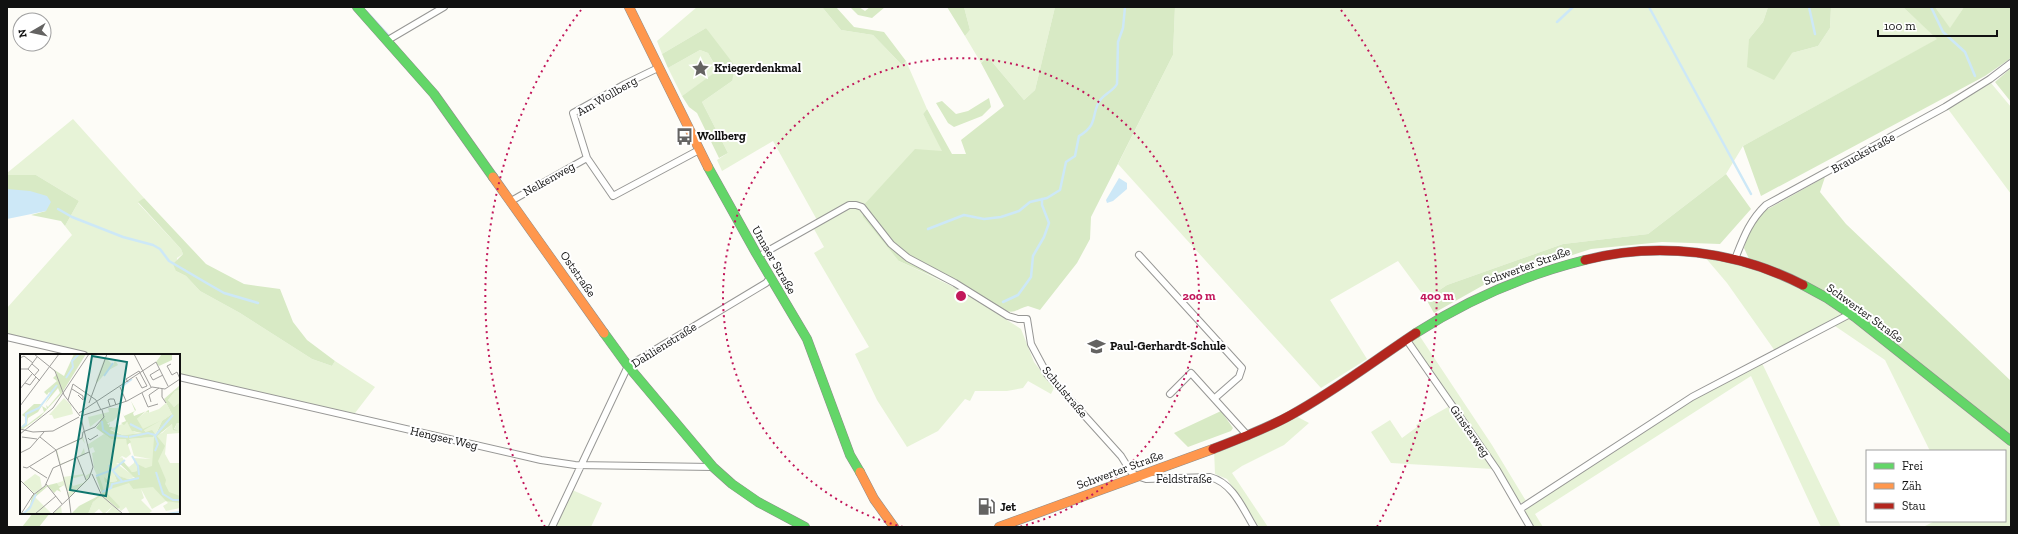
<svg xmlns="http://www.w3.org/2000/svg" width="2018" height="534" font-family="'Zilla Slab',serif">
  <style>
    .green { fill: #e7f3d7 }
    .forest { fill: #d8eac5 }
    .water { fill: #cde8f7 }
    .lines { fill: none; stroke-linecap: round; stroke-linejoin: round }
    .stream { stroke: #cde8f7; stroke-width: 2.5 }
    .street-casing { stroke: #979795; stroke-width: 8 }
    .fast-casing { stroke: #8e8d8b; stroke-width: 10 }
    .slow-casing { stroke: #8e8d8b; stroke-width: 10 }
    .jam-casing { stroke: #8e8d8b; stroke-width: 10 }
    .street { stroke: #fffffe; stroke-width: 6 }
    .fast { stroke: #63d668; stroke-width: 9 }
    .slow { stroke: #ff974d; stroke-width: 9 }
    .jam { stroke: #b3261e; stroke-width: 9 }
    .ring { fill: none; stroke: #c2185b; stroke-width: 2; stroke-dasharray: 2 4 }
    .labels { text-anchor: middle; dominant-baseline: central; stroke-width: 4; stroke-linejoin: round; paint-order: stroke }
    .poi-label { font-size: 12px; font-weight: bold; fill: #111; stroke: #fff; text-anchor: start }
    .street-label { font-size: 12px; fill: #111; stroke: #fff }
    .inset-river { fill: none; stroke: #cde8f7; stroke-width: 2 }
    .inset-road { fill: none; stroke: #9f9e9b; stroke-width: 1 }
    .view { fill: #0f766e; fill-opacity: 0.15; stroke: #0f766e; stroke-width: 2 }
    .inset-edge { fill: none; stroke: #111; stroke-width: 2 }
    .centre { fill: #c2185b; stroke: #fff; stroke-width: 2 }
    .ring-label { font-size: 12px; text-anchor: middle; font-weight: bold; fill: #c2185b; stroke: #fff; stroke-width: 4; stroke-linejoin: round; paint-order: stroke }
  </style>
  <rect width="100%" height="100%" fill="#fdfcf7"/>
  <path class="green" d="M697 7H822L841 30 873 35 902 65 906 61 927 109 923 114 943 151 899 261 960 290 1021 329 1034 362 1054 388 1051 394 1028 381 1023 388 1007 391H975L970 401 965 399 938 431 907 447 877 400 855 354 869 347 814 253 824 247 814 229 817 220 773 141 722 171 717 160 728 153 702 102 732 81 706 28 662 54 657 41Z
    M964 7H1055L1035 90 1024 100 988 57 981 63 965 36 970 30Z
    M1175 7H1768L1763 22 1749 39 1792 53 1818 46 1830 28 1831 7H1903L1938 39 1743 146 1726 174 1648 234 1563 244 1447 285 1426 299 1398 261 1330 300 1367 359 1321 388 1118 164 1173 55Z
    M1935 7H1964L1950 29Z
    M700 50 708 53 715 65V73L682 96 668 68Z
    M1991 83 2011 107V194L1948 109Z
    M73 119 144 198 138 203 181 249 183 254 177 258 176 271 186 276 200 291 240 313 312 359 332 366 335 361 375 387 352 417 179 377V355H84L7 337V308L72 235 65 226 79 201 36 175H7V173Z
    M1704 256 1751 266 1802 286 1845 314 1775 351 1727 283Z
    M1848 316 2011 445V527H1923L1935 521H2005V451H1930L1885 360 1832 324Z
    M1419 335 1492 445 1526 501 1522 503 1518 501 1410 341Z
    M1761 361 1841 527H1821L1751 376 1535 514 1543 527H1532L1526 516 1525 511 1529 506 1694 398Z
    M1448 407 1493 469 1391 463 1371 432 1390 420 1402 438 1417 427 1416 425Z
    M1292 414 1309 423 1284 445 1242 466 1232 473 1268 527H1259L1227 479 1215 474 1214 449Z
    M570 489 602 503 591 527H553Z"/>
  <path class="forest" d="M822 7H836L854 27 884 32 906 61 902 65 873 35 841 30Z
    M850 7H859L865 11 870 7H885L872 18 858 15Z
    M947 7H964L970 30 965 36Z
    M1055 7H1175L1173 55 1091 217 1090 239 1077 263 1040 310 1028 306C1012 311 1014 316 998 306L899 261 863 217 862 207 915 149 942 151 923 114 927 109 952 154H966L961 140 1004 106 981 63 988 57 1024 100 1035 90Z
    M1768 7H1831L1830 28 1818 46 1792 53 1774 80 1747 67 1749 39 1763 22Z
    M1903 7H1935L1950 28 1964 7H2011V58L1985 76 1761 196 1743 146 1937 39Z
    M706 28 735 66 732 81 702 102 728 153 719 158 697 113 689 107 682 96 714 73 715 65 708 53 700 50 668 68 662 54Z
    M2011 68V102L1995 82Z
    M989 98 991 107 982 116 954 127 948 123 936 103 942 101 956 114 968 111Z
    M1726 174 1751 209 1720 244 1662 242 1591 249 1489 282 1434 313 1426 299 1447 285 1563 244 1648 234Z
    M7 175H36L79 201 65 226 61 221 31 215 46 211 7 189Z
    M1825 177 1820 192 1846 224 2011 381V437L1802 280 1749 259 1744 248 1749 232 1761 213Z
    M144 198 206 264 244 284 280 289 293 322 307 340 335 361 332 366 312 359 240 313 200 291 186 276 176 271 173 264 183 254 181 249 138 202Z
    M1221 411 1233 428 1231 431 1188 447 1174 433Z
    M33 513H50L39 527H22Z"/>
  <path class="water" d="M1119 178 1127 183V189L1113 201 1107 203 1106 200Z
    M7 189 30 191 47 196 51 202 46 211 7 219Z"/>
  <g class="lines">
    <path class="stream" d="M1649 7 1751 194
      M1809 7 1815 34
      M1931 7 1943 32 1965 52 1975 76
      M366 11 390 37
      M1557 22 1573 7
      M58 209 72 217 123 237 153 245 160 249 169 261 210 285 224 293 258 303
      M928 229 964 215 984 219 1001 217 1019 211 1030 202 1047 198 1060 190 1066 162 1075 156 1079 136C1100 124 1090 113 1101 99 1106 93 1113 91 1117 84L1118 42 1123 28 1125 7
      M1003 302 1018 295 1031 277 1033 256 1044 237 1049 223 1042 205V199"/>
    <defs>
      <path id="street" d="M388 40 444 7
        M658 68 625 84 573 113 587 158 613 196 699 150
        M511 201 587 158
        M764 253 849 205H856L862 207 891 244 908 258 955 283 1008 316 1018 319H1027L1031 344 1047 374 1121 456 1131 472 1137 476 1146 479 1210 477C1233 483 1243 509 1254 527
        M1139 255 1242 368 1239 377 1215 398
        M1735 259C1743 239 1749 221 1766 205L1945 107 1990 79 2011 63
        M7 337 84 355
        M1406 339 1497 470 1530 527
        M179 377 541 460 575 465 713 467
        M1170 394 1191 373 1248 436
        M1520 509 1692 397 1850 314
        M552 527 628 366 766 283 770 278"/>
      <path id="fast" d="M357 7 434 94 493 177
        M708 167 756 253 807 339 850 455 860 472
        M1803 285 1827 298 1855 317 2011 441
        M604 333 628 366 713 467 732 484 758 502 805 527
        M1416 333C1469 299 1525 275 1585 260"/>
      <path id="slow" d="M629 7 708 167
        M493 177 604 333
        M860 472 874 499 894 527
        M999 527 1213 449"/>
      <path id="jam" d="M1585 260C1658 241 1737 251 1803 285
        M1213 449C1239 439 1266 429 1291 415 1335 391 1375 360 1416 333"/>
    </defs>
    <use href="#street" class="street-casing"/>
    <use href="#fast" class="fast-casing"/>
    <use href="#slow" class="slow-casing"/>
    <use href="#jam" class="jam-casing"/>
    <use href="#street" class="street"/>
    <use href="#fast" class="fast"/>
    <use href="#slow" class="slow"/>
    <use href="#jam" class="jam"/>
  </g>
  <g class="ring">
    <path d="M903 527A238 238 0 1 1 1019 527"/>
    <path d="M545 527A476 476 0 0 1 581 10M1341 10A476 476 0 0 1 1377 527"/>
  </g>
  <defs>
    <symbol id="sight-bare" viewBox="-9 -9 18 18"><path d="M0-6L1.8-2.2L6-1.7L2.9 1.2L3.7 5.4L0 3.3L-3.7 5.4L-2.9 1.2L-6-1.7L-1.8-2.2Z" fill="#646362" stroke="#fff" stroke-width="2.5" paint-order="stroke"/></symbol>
    <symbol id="bus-bare" viewBox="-9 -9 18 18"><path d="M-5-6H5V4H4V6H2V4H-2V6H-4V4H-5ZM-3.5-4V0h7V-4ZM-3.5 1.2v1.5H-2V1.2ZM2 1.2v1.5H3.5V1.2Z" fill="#646362" stroke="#fff" stroke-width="2.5" paint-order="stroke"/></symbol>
    <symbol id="school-bare" viewBox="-9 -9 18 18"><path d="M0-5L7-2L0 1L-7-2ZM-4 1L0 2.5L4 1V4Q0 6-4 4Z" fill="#646362" stroke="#fff" stroke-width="2.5" paint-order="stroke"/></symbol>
    <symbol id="fuel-bare" viewBox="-9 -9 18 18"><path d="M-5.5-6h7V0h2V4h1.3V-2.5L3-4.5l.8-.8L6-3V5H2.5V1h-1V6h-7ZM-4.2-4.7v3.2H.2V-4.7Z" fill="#646362" stroke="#fff" stroke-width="2.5" paint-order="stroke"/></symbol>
  </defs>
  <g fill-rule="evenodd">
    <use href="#sight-bare" x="688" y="56" width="25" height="25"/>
    <use href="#bus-bare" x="672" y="124" width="25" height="25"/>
    <use href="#school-bare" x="1084" y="334" width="25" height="25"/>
    <use href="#fuel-bare" x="974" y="494" width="25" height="25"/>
  </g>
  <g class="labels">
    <g class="poi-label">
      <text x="714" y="68">Kriegerdenkmal</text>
      <text x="697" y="136">Wollberg</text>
      <text x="1110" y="346">Paul-Gerhardt-Schule</text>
      <text x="1000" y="507">Jet</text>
    </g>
    <g class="street-label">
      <text transform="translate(607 96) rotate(-30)">Am Wollberg</text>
      <text transform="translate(1863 153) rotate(-29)">Brauckstraße</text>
      <text transform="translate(549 179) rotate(-29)">Nelkenweg</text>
      <text transform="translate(774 260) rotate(60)">Unnaer Straße</text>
      <text transform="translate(1527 266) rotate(-20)">Schwerter Straße</text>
      <text transform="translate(578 274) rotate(55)">Oststraße</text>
      <text transform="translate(1865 313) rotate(36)">Schwerter Straße</text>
      <text transform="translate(664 345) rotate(-32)">Dahlienstraße</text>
      <text transform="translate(1065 392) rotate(50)">Schulstraße</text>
      <text transform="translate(1470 431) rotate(55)">Ginsterweg</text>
      <text transform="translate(444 438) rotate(13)">Hengser Weg</text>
      <text transform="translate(1120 470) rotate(-20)">Schwerter Straße</text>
      <text x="1184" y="479">Feldstraße</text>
    </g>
  </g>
  <g transform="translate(20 354)">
    <rect width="160" height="160" fill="#fdfcf7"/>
    <path d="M85 3 93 11 95 6 98 11 87 17 77 29 76 27ZM160 31V48L154 53 148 46 155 37 160 36ZM44 44 51 51 53 60 34 65 32 61H29ZM146 49 152 60 142 67 135 81 142 79 152 70 154 76 157 69H160V79L147 80 145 100 150 109H160V154L146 157 143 152 148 149 146 147 132 155 121 135 124 144 121 146 132 157 128 160H110L106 153 101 157 85 137 109 128 113 135 126 114 120 112 117 117 112 118 106 111 109 113 114 109V104L131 105 114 102 109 85 132 83 117 70V65L127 57 128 59 139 55ZM97 51 101 59 93 67 87 69 80 65 70 73 68 63 89 58 88 54H98ZM107 68 114 78 122 79 103 81 90 75ZM84 80 91 85H106L111 100 106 104 102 102 99 105 102 103 104 106 101 110 96 109 115 123 108 125 98 122 93 117 97 127 91 128 86 124 90 130 84 136 74 115 72 99 75 98 73 93 69 95 67 91ZM63 83 65 90 62 85 37 96 41 110 60 102 64 94 65 100 70 98 57 104 65 121 51 125 53 132 63 129 66 126 65 122 72 118 71 121 67 127 49 144 47 139 50 137H47L44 131 39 132 37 129 43 127V123L64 120 57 104 41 111 36 97ZM15 120 20 123 22 134 14 139 3 129ZM82 141 102 160H86L93 152 84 160 79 155 73 160H68L73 148ZM15 143 32 160 41 152 42 160H4L11 153Z" fill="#e7f3d7"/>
    <path d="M54 0H66L42 39 20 63 3 75 0 74 5 69V63L2 61 14 50H23L18 58 8 64 7 71 24 58 22 52 27 55 26 51 28 53 40 39 38 34 25 50 31 40 29 38 27 41 24 38 37 27 33 24 37 20 33 15 44 22ZM142 0H152V6L139 12 136 8ZM159 32 160 36 155 37 148 46 154 53 160 48V69H157L154 75 158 77 153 76 152 70 137 82 145 92 138 107 146 126 145 130 149 138 160 142V149L146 147 133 133 113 135 109 129 85 137 100 153 98 155 82 141 73 148 68 160H51L59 152 82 140 76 123 79 122 84 136 89 130 85 128 84 123 91 128 97 127 93 117 99 122 108 125 115 124 97 107 101 110 103 107 112 118 117 117V110L126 114 132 112 134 84 142 67 152 60 144 45ZM111 47 116 56 113 59 114 62 129 56V59L126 57 117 65 123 75 140 67 124 76 126 78 132 76 135 80 133 83 109 85 111 88 107 91 106 85H91L76 74 84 63 87 68H90L87 69 89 71V70L90 69 89 73H93L90 76 103 81 122 79 112 77 107 68 104 71 101 69 106 67 102 58 104 62 115 57ZM37 129 39 132 44 131 39 134 41 138 37 136 34 139 28 132 14 144 11 153 3 160 10 151 12 142 25 132Z" fill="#d8eac5"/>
    <path class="inset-river" d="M84 22 93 9M46 24 53 13 52 7 59 0M101 33 112 25M82 67 83 76 90 81 108 83M110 70 122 76M2 73 6 70V60L19 54 37 31M109 83 128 79 135 81M135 97 138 90 135 82 153 61M112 102 118 112 119 121M93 116 105 106M93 117 102 127M136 118 143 140 153 146H160M76 122 92 116 89 111M82 138 91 134 92 130 119 124M3 160 10 154 16 140M147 160 160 158"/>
    <path class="inset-road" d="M14 0 35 17 44 41 60 62M114 0 131 33M0 4 4 2 13 9M12 10 19 16 14 22M151 10 147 12 152 21 157 18 160 25M0 15H8L17 3M8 15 20 27M140 15 130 21 133 26 143 21M108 28 106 25 119 17 127 32 122 34 116 23M5 29 10 31 16 23M100 33 106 47M0 35 12 20M52 35 63 42V46L58 41M142 35V43L146 49M122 39 128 53 138 50M48 46 53 30 76 46 81 56M131 48 129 41 139 34M69 49 87 0M0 52 39 0M90 52 88 46 90 45H94L96 51M59 59 136 8 148 32M61 62 107 47 132 33 145 35 160 25M0 75 13 78 33 77 59 63M0 80 33 54 69 0M2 83 17 85M20 83 36 96 49 144 32 160M68 84 70 86 78 81M0 99 10 94 24 78M57 103 66 126M3 113 7 114 38 95 62 84 63 78 75 73 84 63 82 56M10 113 27 124M72 120 82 142 103 160M0 126 14 140M26 130 42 150M1 160 13 141 25 132 33 114 69 98M15 160 36 142M51 160 49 144 69 124 73 113 61 64"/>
    <path class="view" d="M72 2 107 8 86 142 50 136Z"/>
    <rect width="160" height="160" class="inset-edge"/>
  </g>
  <circle cx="961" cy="296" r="6" class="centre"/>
  <g class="ring-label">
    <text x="1199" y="300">200 m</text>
    <text x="1437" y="300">400 m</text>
  </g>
  <rect width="2018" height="534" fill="none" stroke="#111111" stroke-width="16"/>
  <rect x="1866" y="450" width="140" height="72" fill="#ffffff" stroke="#a0a0a0"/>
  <rect x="1874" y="463" width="20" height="6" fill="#63d668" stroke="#a0a0a0"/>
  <text x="1902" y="470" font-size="12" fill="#111111">Frei</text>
  <rect x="1874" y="483" width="20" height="6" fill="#ff974d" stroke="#a0a0a0"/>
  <text x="1902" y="490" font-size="12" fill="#111111">Zäh</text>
  <rect x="1874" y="503" width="20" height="6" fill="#b3261e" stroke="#a0a0a0"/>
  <text x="1902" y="510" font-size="12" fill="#111111">Stau</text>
  <g transform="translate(32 32) rotate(261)"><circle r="19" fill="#ffffff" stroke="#a0a0a0"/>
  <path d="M0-3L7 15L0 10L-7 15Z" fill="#646362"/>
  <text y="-6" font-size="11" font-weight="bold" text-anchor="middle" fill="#111111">N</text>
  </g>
  <path d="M1878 30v6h119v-6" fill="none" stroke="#111111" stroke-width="2"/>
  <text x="1884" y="30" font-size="12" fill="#111111" stroke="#ffffff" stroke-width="3" paint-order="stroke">100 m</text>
</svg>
